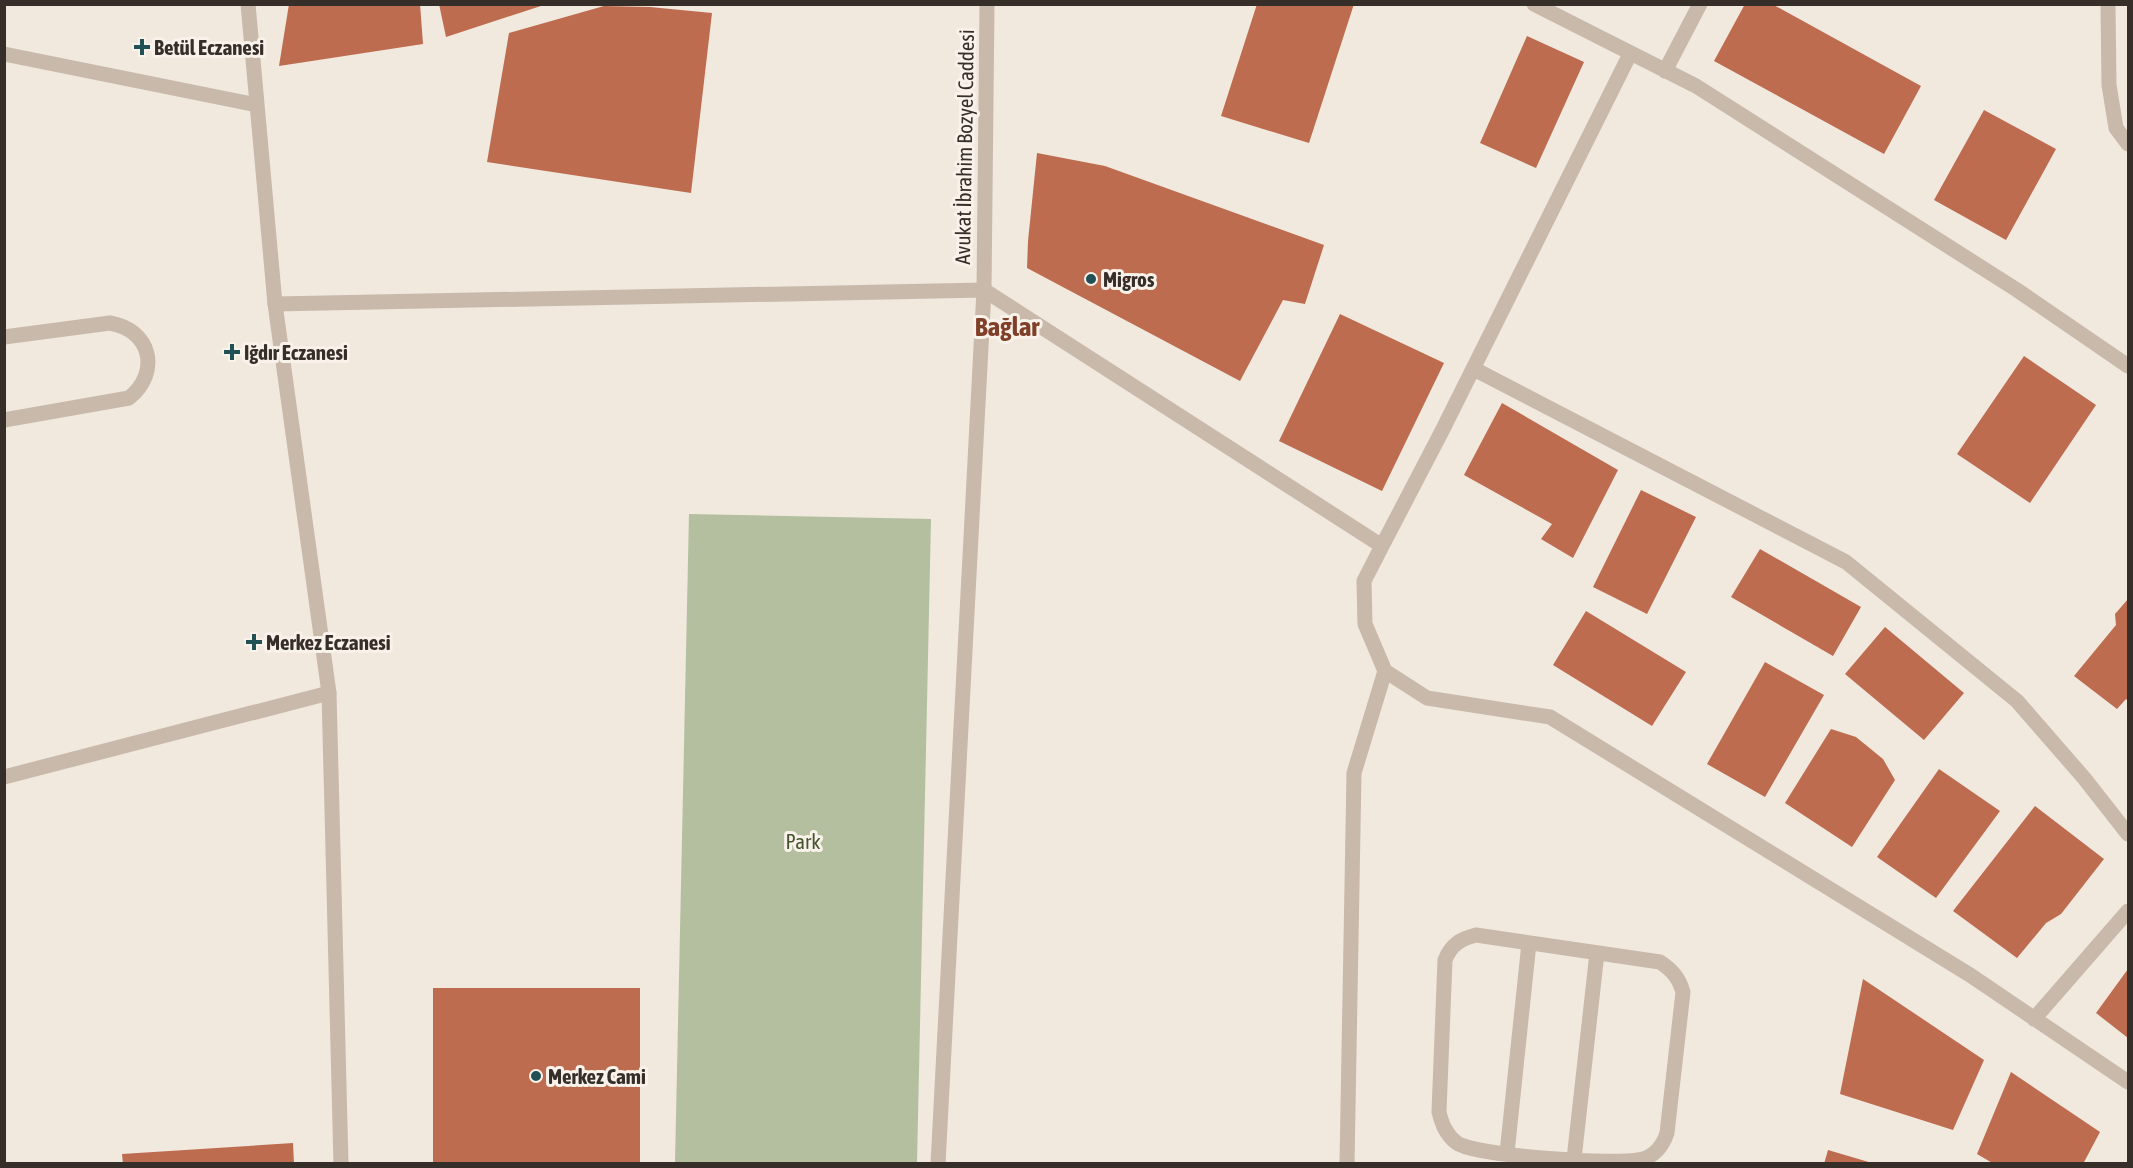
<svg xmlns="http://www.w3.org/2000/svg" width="2133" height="1168" font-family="'Asap Condensed',sans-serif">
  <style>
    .green { fill: #b3bf9f }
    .building { fill: #bd6c4f }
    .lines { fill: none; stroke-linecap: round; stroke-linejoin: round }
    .service { stroke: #c8b9ab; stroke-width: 15 }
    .minor { stroke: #c8b9ab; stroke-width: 15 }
    .tertiary { stroke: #c8b9ab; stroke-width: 15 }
    .poi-dot { fill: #225155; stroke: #f9f2ea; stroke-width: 2 }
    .labels { text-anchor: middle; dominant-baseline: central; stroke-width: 6; stroke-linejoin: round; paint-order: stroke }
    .poi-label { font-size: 21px; font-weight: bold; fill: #362e29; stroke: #f9f2ea; text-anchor: start }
    .street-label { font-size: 21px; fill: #362e29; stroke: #f9f2ea }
    .park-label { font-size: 21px; fill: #45532f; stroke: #f9f2ea }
    .district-label { font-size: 27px; font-weight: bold; fill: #803f28; stroke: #f9f2ea }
  </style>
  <rect width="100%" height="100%" fill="#f1e8de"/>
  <path class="green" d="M689 514 931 519 917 1163H675Z"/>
  <path class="building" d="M289 4H420L423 44 279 66Z
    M439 4H544V5L446 37Z
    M1257 4H1354L1309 143 1221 116Z
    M1745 4H1772L1921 86 1884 154 1714 61Z
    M604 6 650 7 712 13 691 193 487 162 509 33Z
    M1527 36 1584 62 1536 168 1480 143Z
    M1984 110 2056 149 2006 240 1934 200Z
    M1037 153 1105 166 1324 245 1305 304 1283 300 1240 381 1027 268 1028 241Z
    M1340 314 1444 363 1382 491 1279 441Z
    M2024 356 2096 405 2030 503 1957 454Z
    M1502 403 1618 470 1573 558 1541 539 1552 524 1464 475Z
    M1641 490 1696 517 1647 614 1593 587Z
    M1760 549 1861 607 1833 656 1731 597Z
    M2128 599V701L2126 699 2117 709 2074 676 2116 625 2115 614Z
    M1586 611 1686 672 1652 726 1553 665Z
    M1885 627 1964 693 1924 740 1845 674Z
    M1765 662 1824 695 1765 797 1707 764Z
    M1831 729 1856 737 1883 759 1895 780 1852 847 1785 803Z
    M1939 769 2000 811 1936 898 1877 857Z
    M2035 806 2104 859 2061 914 2046 923 2017 958 1953 911Z
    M2128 969V1038L2096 1013Z
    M1863 979 1984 1060 1953 1130 1840 1094Z
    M433 988H640V1164H433Z
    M2011 1072 2100 1132 2083 1164H1994L1977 1154Z
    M293 1143 294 1164H123L122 1154Z
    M1828 1150 1872 1163V1164H1824Z"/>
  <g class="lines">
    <path class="service" d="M4 337 110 323C151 330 161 372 129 398L4 420
      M1476 935 1660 962C1672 970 1679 978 1683 992L1667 1133C1663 1145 1656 1155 1643 1159 1620 1166 1476 1156 1457 1143 1446 1135 1442 1124 1439 1112L1445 960C1451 945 1460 939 1476 935Z
      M1507 1153 1529 943
      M1574 1159 1597 953"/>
    <path class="minor" d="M248 4 275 304 984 290 1382 546 1364 581 1365 624 1385 671 1427 698 1550 717 1970 975 2128 1082
      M1534 4 1696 86 2017 290 2128 366
      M2108 4 2109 85 2116 128 2128 144
      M4 54 257 105
      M1665 71 1700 4
      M1474 369 1846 562 2017 701 2084 778 2128 834
      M1382 546 1442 431 1630 54
      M4 777 329 693
      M2034 1019 2128 911
      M938 1164 984 290
      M1347 1164 1354 773 1385 671"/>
    <path class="tertiary" d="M984 290 987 4
      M275 304 329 693 341 1164"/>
  </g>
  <g class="poi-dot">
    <path d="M139 38h6v6h6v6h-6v6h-6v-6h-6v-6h6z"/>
    <circle cx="1091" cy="279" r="6"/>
    <path d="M229 343h6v6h6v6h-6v6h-6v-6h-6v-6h6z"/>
    <path d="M251 633h6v6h6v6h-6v6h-6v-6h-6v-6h6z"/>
    <circle cx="536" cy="1076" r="6"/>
  </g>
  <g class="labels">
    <g class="poi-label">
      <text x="154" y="47">Betül Eczanesi</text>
      <text x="1103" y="279">Migros</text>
      <text x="244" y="352">Iğdır Eczanesi</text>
      <text x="266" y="642">Merkez Eczanesi</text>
      <text x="548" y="1076">Merkez Cami</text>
    </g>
    <g class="street-label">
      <text transform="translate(964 147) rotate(-89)">Avukat İbrahim Bozyel Caddesi</text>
    </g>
    <g class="park-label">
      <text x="803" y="841">Park</text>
    </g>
    <g class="district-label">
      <text x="1007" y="326">Bağlar</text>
    </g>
  </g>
  <rect width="2133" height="1168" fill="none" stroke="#362e29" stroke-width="12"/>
</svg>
